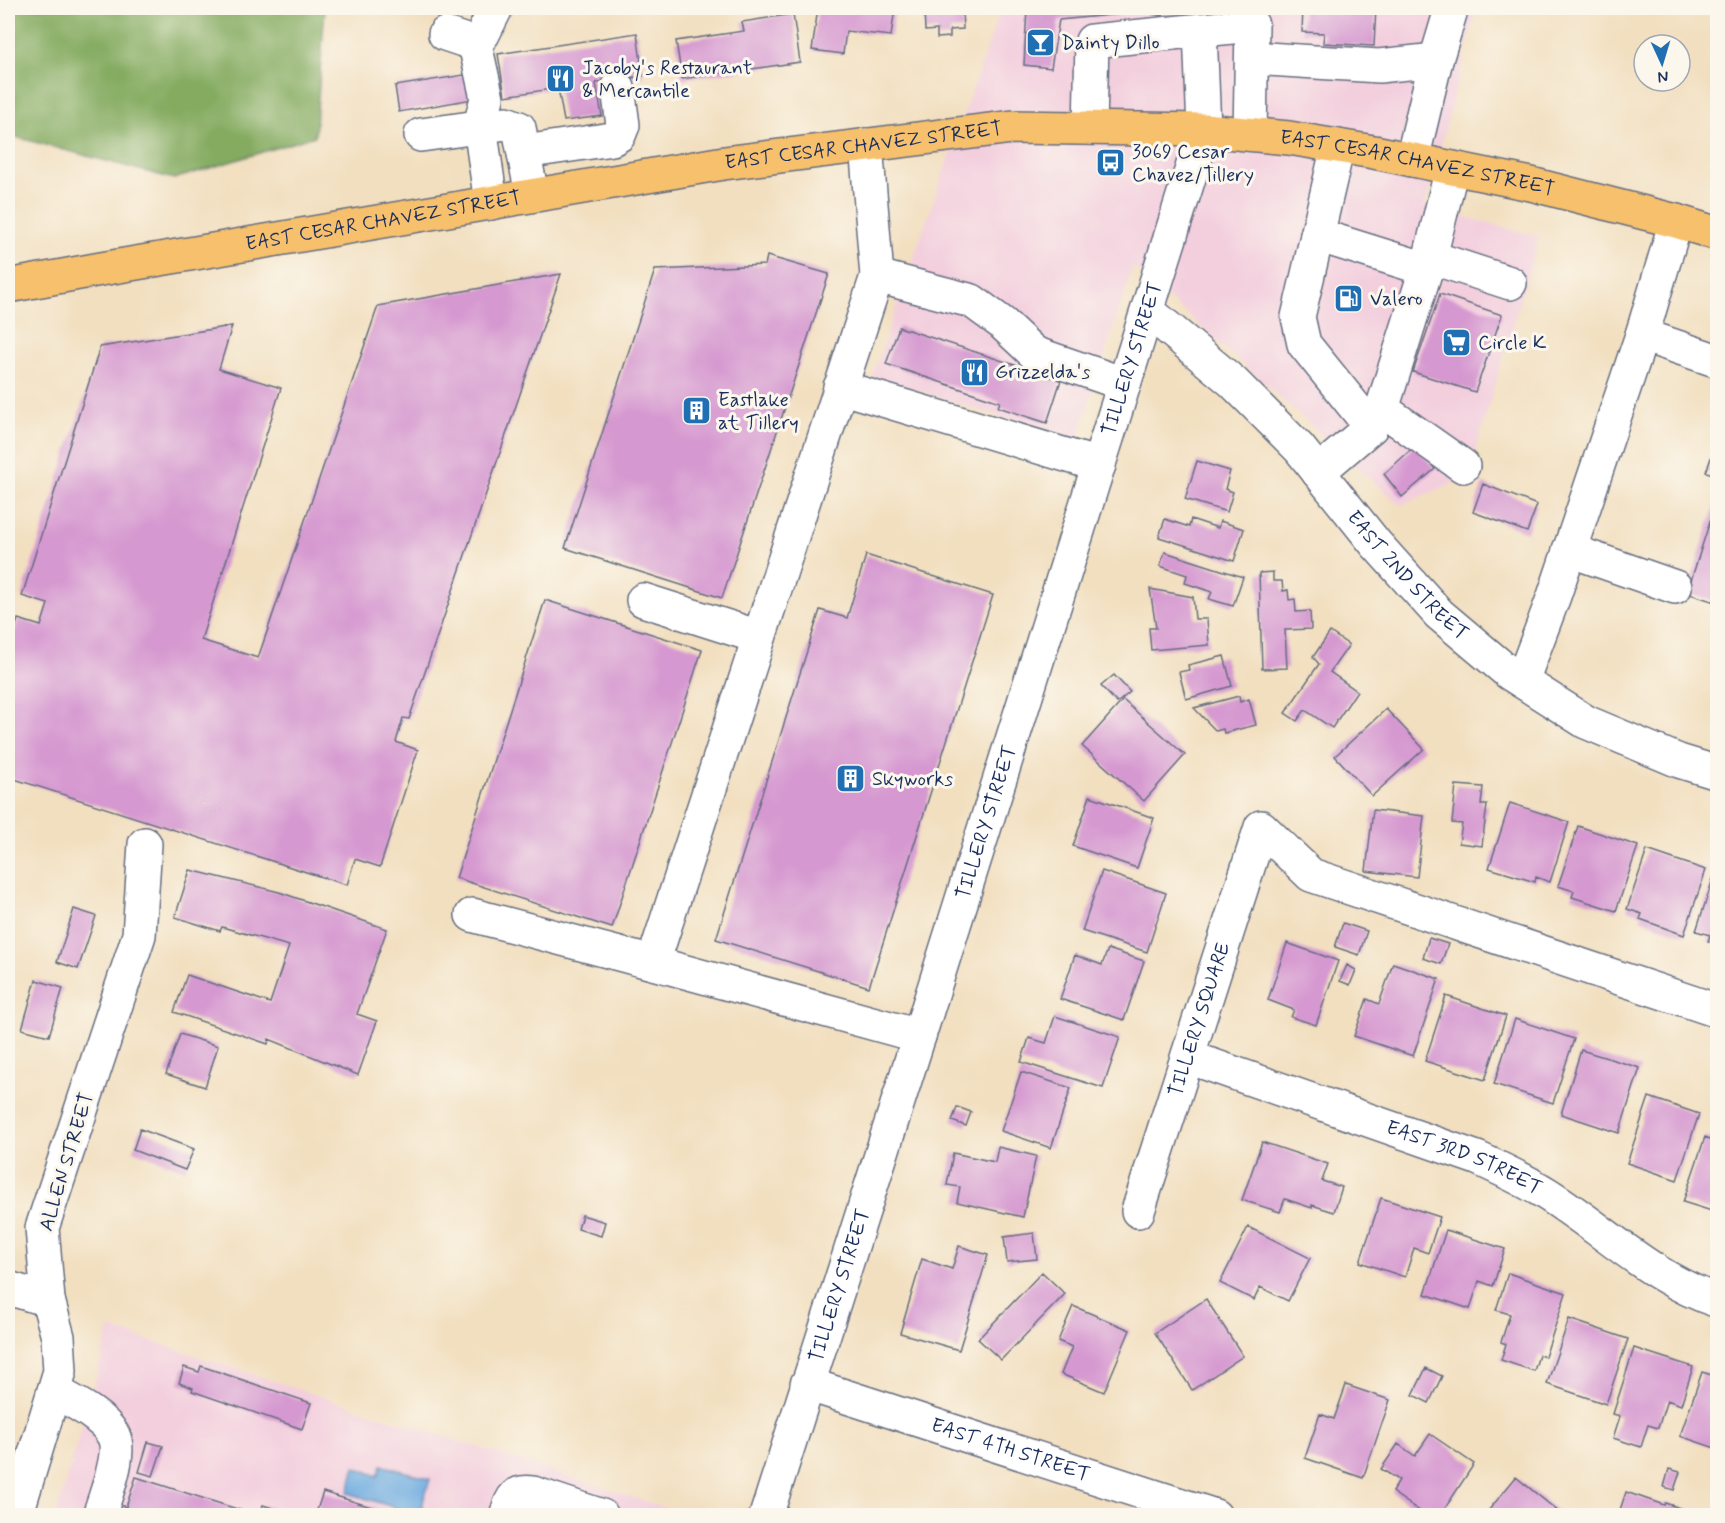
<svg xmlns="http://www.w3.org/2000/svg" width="1725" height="1523" font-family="Mynerve,sans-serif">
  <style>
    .built { fill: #f3cfde }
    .forest { fill: #84ab61; stroke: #506d60; stroke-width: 1.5 }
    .water { fill: #6eace0; stroke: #446e9f; stroke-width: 1.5 }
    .building { fill: #d598d0 }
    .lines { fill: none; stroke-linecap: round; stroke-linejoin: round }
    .minor-casing { stroke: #666d80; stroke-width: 36 }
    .major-casing { stroke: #666d80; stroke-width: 36 }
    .minor { stroke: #fff; stroke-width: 33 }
    .major { stroke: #f7c06c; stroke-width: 33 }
    .labels { text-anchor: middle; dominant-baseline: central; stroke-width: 6; stroke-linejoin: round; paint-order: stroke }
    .poi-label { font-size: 20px; fill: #1b2f5e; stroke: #fbf7ec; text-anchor: start }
    .street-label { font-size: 20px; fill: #1b2f5e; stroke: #fbf7ec }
  </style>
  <rect width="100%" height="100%" fill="#fbf7ec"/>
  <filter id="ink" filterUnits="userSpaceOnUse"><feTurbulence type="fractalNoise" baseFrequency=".0167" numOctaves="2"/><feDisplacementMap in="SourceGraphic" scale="12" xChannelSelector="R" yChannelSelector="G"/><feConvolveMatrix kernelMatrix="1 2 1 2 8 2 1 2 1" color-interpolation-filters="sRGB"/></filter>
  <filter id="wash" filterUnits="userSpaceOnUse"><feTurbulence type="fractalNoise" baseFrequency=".008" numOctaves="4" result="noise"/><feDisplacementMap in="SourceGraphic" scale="24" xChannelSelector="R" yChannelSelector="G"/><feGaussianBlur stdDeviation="1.35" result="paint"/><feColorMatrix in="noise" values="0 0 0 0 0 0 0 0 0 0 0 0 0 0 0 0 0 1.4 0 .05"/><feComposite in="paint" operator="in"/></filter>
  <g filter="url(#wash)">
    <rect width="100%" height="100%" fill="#f2dfc0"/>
    <path class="built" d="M1001 8H1477L1425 206 1539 237 1467 478 1400 505 1133 266 1077 441 872 376Z
      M110 1328 687 1515 56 1516Z"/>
    <path class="forest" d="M8 8H325L315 136 174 179 8 135Z"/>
    <path class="water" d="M382 1465 430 1479 419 1515 348 1493 355 1467 378 1476Z"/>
    <g id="blocks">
      <path class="building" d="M818 8H895L891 36 846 31 843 54 812 50Z
        M924 8H962L963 29 950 30V37L937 38V30L925 31Z
        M1027 8H1119L1120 14 1059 20 1051 68 1024 65Z
        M1152 8H1213L1211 22 1152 14Z
        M1303 8H1376L1374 46 1323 43 1324 33 1302 32Z
        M793 14 800 62 682 79 676 41 744 31 742 22Z
        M637 33 643 76 596 83 602 116 564 121 558 88 505 96 498 54Z
        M470 74 473 99 399 112 395 86Z
        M767 256 829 274 722 598 565 548 655 270 765 265Z
        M561 274 409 719 403 718 396 742 418 750 380 867 355 859 347 885 8 777V651L18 619 41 626 48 604 22 596 100 347 232 326 219 369 281 388 201 640 258 658 378 306Z
        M1440 294 1502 315 1475 392 1413 372Z
        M899 327 1061 380 1047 423 998 407 1000 402 886 364Z
        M1718 438V475L1706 472Z
        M1415 446 1435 469 1402 497 1384 474Z
        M1197 461 1230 471 1225 489 1233 492 1227 512 1185 499Z
        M1483 484 1537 505 1527 532 1473 512Z
        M1717 499 1718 500V603L1687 593Z
        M1165 519 1189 527 1191 519 1218 528 1220 521 1244 529 1234 561 1159 537Z
        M1165 552 1243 577 1233 606 1209 599 1212 592 1185 583 1187 575 1160 566Z
        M866 555 993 595 869 987 716 939 820 610 847 618Z
        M1273 572V581H1282L1283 591 1288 590 1289 600 1295 599 1296 612 1310 611 1311 629 1285 630 1287 668 1262 669 1259 573Z
        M1150 589 1193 597 1195 619H1207L1209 645 1151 650 1149 628H1156Z
        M545 600 702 650 612 928 456 878Z
        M1330 632 1349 645 1330 672 1357 691 1332 728 1305 710 1297 721 1285 713 1319 664 1313 657Z
        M1224 656 1232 686 1186 699 1179 672 1189 670 1188 665Z
        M1114 675 1130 692 1117 703 1101 686Z
        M1239 696 1240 702 1249 699 1256 725 1224 733 1223 729 1216 731 1194 708Z
        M1123 700 1185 755 1144 801 1082 746Z
        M1386 709 1424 749 1372 796 1335 756Z
        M1456 785 1483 787 1481 805H1487L1482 846 1459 843 1462 824 1452 823Z
        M1090 796 1154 818 1137 868 1073 846Z
        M1510 803 1569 822 1550 882 1536 877 1535 882 1489 868Z
        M1373 810 1424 816 1417 877 1366 871Z
        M1578 826 1638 846 1616 911 1572 897 1574 891 1558 886Z
        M1647 850 1706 870 1684 935 1640 919 1642 914 1627 909Z
        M190 870 279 892 387 929 357 1014 377 1021 358 1075 269 1039 268 1044 174 1012 187 975 270 1003 289 946 222 927 220 931 175 917Z
        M1102 871 1166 893 1147 952 1082 931Z
        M1715 873 1718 874V944L1708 941 1710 935 1696 931Z
        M74 909 96 916 78 969 57 962Z
        M1343 923 1367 931 1359 955 1335 947Z
        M1429 938 1448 944 1441 964 1423 958Z
        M1287 943 1338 961 1316 1025 1291 1017 1294 1010 1268 1000Z
        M1108 949 1144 961 1124 1020 1060 999 1075 955 1102 965Z
        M1393 963 1439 979 1413 1056 1354 1036 1367 999 1379 1004Z
        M1347 965 1356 970 1350 985 1340 981Z
        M36 980 63 988 49 1036 22 1029Z
        M1446 996 1506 1016 1485 1080 1425 1061Z
        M1055 1016 1120 1037 1103 1088 1021 1062 1029 1038 1046 1043Z
        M1515 1019 1574 1039 1553 1103 1494 1084Z
        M180 1034 218 1046 205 1087 166 1074Z
        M1581 1050 1640 1068 1619 1133 1561 1114Z
        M1021 1072 1071 1088 1051 1148 1001 1131Z
        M1649 1097 1699 1114 1677 1180 1627 1163Z
        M957 1107 971 1112 966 1126 952 1121Z
        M140 1129 194 1149 185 1170 133 1150Z
        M1705 1137 1718 1142V1213L1683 1202Z
        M1262 1142 1328 1164 1322 1181 1342 1187 1334 1212 1312 1205V1208L1285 1199 1280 1212 1242 1200Z
        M998 1147 1036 1156 1023 1217 957 1202 960 1187 947 1185 953 1153 995 1162Z
        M1381 1198 1440 1217 1428 1253 1414 1248 1405 1277 1360 1262Z
        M582 1215 605 1222 601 1236 578 1229Z
        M1248 1227 1310 1258 1288 1301 1260 1287 1254 1300 1220 1283Z
        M1446 1230 1505 1249 1493 1286 1479 1281 1470 1309 1425 1294Z
        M1034 1233 1037 1259 1007 1262 1004 1237Z
        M959 1246 988 1255 959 1350 900 1333 922 1259 952 1269Z
        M1042 1272 1065 1294 1001 1360 978 1339Z
        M1508 1273 1566 1293 1545 1357 1539 1355 1534 1371 1501 1360 1506 1344 1501 1342 1510 1314 1496 1310Z
        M1206 1299 1243 1356 1192 1390 1155 1333Z
        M1073 1306 1130 1330 1104 1392 1061 1374 1072 1347 1058 1341Z
        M1569 1319 1628 1339 1606 1404 1547 1384Z
        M1634 1348 1693 1367 1681 1405 1667 1400 1658 1428 1648 1425 1641 1447 1613 1438 1620 1416 1613 1414Z
        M201 1366 311 1403 302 1429 192 1391 193 1388 179 1383 184 1367 199 1372Z
        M1426 1368 1442 1376 1429 1403 1413 1395Z
        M1702 1372 1718 1377V1449L1680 1436Z
        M1346 1385 1390 1400 1363 1478 1305 1458 1320 1414 1334 1419Z
        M1430 1434 1474 1464 1440 1516H1427L1392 1492 1399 1480 1381 1469 1398 1444 1415 1456Z
        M148 1442 163 1446 153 1476 139 1472Z
        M1669 1469 1680 1472 1674 1490 1664 1487Z
        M136 1477 256 1515V1516H106L110 1502 126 1507Z
        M1516 1477 1560 1513 1558 1516H1484Z
        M323 1492 397 1515V1516H315Z
        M1626 1492 1664 1505 1665 1503 1703 1516H1618Z
        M263 1505 287 1513 286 1516H259Z"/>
    </g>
  </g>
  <g filter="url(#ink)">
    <use href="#blocks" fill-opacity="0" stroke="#666d80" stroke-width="1.5"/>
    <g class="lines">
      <defs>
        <g id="minor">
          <path d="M445 34 475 44"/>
          <path d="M1252 58 1379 66 1436 60 1412 160"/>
          <path d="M1436 60 1451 10"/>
          <path d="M1090 128 1092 41 1252 25 1250 134"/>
          <path d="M421 135 506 123 519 128 532 195"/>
          <path d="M1338 146 1298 317 1304 344 1371 427"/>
          <path d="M524 152 612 139 619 135 623 125 618 88"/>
          <path d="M491 203 480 126 487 98 475 44 483 34 496 8"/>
          <path d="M1317 235 1426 269"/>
          <path d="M1430 257 1510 283"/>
          <path d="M877 276 972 301 1002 323 1034 353 1124 384"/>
          <path id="s1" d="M1148 311 1233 382 1299 448 1376 544 1439 614 1509 673 1586 722 1679 761 1718 773"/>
          <path d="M1642 335 1718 361"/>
          <path d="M840 387 1099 465"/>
          <path d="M1382 409 1463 466"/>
          <path d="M1318 472 1371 427 1382 409 1430 257 1452 168"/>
          <path d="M1569 550 1675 587"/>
          <path d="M643 600 759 637"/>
          <path d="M1522 681 1554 596 1642 335 1676 221"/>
          <path d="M472 915 653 963 919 1036"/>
          <path d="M653 963 877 276 866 145"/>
          <path id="s2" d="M1188 1057 1477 1158C1501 1169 1525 1180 1547 1194 1604 1230 1652 1279 1718 1301"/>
          <path id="s3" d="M1138 1211 1261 827 1311 875 1718 1011"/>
          <path d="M8 1288 48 1300"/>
          <path id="s4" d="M807 1384 1215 1516"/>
          <path d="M54 1391C72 1401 103 1416 113 1435 123 1452 105 1497 99 1516"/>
          <path d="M16 1516 60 1371 58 1337 48 1300 42 1228 139 935 145 844"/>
          <path d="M506 1516C512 1499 513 1490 533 1493L602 1516"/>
          <path id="s5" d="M766 1516 919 1036 1204 130 1200 30"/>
        </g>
        <g id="major">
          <path id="s6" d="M8 286 101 269 724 163 1013 127 1204 130 1289 138 1374 152 1531 184 1676 221 1718 234"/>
        </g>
      </defs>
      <use href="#minor" class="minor-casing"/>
      <use href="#major" class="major-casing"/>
      <use href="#minor" class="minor"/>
      <use href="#major" class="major"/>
    </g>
  </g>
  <defs>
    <symbol id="bar-square" viewBox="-11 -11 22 22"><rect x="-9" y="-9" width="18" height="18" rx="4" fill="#1f6fb2" stroke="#fbf7ec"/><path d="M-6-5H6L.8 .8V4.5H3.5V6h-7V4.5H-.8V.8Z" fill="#fff"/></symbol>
    <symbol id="restaurant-square" viewBox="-11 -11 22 22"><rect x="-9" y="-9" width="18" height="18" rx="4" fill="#1f6fb2" stroke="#fbf7ec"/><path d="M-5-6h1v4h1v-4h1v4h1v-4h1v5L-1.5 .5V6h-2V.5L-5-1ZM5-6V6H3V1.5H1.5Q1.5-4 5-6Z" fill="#fff"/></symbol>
    <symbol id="bus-square" viewBox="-11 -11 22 22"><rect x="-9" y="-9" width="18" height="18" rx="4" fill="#1f6fb2" stroke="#fbf7ec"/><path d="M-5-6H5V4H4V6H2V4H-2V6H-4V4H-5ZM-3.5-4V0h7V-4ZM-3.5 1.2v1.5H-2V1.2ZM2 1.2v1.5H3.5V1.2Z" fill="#fff"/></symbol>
    <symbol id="fuel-square" viewBox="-11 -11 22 22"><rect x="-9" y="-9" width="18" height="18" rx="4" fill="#1f6fb2" stroke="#fbf7ec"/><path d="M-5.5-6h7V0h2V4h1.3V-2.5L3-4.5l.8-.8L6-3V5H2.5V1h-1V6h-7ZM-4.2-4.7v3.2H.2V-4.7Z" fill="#fff"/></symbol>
    <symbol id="supermarket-square" viewBox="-11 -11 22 22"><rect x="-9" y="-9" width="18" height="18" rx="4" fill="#1f6fb2" stroke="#fbf7ec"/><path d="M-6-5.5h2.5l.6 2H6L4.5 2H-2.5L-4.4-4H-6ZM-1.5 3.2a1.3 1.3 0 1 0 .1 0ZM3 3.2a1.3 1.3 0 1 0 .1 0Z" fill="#fff"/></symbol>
    <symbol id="building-square" viewBox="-11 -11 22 22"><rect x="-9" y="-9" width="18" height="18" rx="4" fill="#1f6fb2" stroke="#fbf7ec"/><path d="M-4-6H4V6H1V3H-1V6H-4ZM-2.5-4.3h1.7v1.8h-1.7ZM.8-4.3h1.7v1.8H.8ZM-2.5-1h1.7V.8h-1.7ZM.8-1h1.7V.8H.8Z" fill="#fff"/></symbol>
  </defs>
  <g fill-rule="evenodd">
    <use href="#bar-square" x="1024" y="26" width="33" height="33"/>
    <use href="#restaurant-square" x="544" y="62" width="33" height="33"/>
    <use href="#bus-square" x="1094" y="146" width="33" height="33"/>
    <use href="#fuel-square" x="1332" y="282" width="33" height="33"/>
    <use href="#supermarket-square" x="1440" y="326" width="33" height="33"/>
    <use href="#restaurant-square" x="958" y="356" width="33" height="33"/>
    <use href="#building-square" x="680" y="394" width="33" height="33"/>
    <use href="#building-square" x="834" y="762" width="33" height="33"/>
  </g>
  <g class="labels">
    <g class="poi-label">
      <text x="1061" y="43">Dainty Dillo</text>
      <text x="582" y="68">Jacoby's Restaurant<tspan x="582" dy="23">&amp; Mercantile</tspan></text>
      <text x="1132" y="152">3069 Cesar<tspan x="1132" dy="23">Chavez/Tillery</tspan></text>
      <text x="1370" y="299">Valero</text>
      <text x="1478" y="343">Circle K</text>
      <text x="995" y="372">Grizzelda's</text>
      <text x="718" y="400">Eastlake<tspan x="718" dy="23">at Tillery</tspan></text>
      <text x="872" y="779">Skyworks</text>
    </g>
    <g class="street-label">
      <text stroke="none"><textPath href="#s6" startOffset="867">EAST CESAR CHAVEZ STREET</textPath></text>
      <text stroke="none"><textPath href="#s6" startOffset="1425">EAST CESAR CHAVEZ STREET</textPath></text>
      <text stroke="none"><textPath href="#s6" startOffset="381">EAST CESAR CHAVEZ STREET</textPath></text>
      <text stroke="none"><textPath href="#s5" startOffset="1214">TILLERY STREET</textPath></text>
      <text stroke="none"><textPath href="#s1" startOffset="372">EAST 2ND STREET</textPath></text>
      <text stroke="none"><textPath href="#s5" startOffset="728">TILLERY STREET</textPath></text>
      <text stroke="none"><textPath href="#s3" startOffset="201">TILLERY SQUARE</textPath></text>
      <text stroke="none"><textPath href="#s2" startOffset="294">EAST 3RD STREET</textPath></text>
      <text transform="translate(67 1162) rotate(-73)">ALLEN STREET</text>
      <text stroke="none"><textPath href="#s5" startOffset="242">TILLERY STREET</textPath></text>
      <text stroke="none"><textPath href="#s4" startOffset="214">EAST 4TH STREET</textPath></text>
    </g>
  </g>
  <rect width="1725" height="1523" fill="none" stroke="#fbf7ec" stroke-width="30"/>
  <g transform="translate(1662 63) rotate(176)"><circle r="28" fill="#fbf7ec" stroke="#a1a7b3" stroke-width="1.5"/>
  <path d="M0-4.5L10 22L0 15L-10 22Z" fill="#1f6fb2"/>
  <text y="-9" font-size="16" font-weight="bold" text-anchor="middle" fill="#1b2f5e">N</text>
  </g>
</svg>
